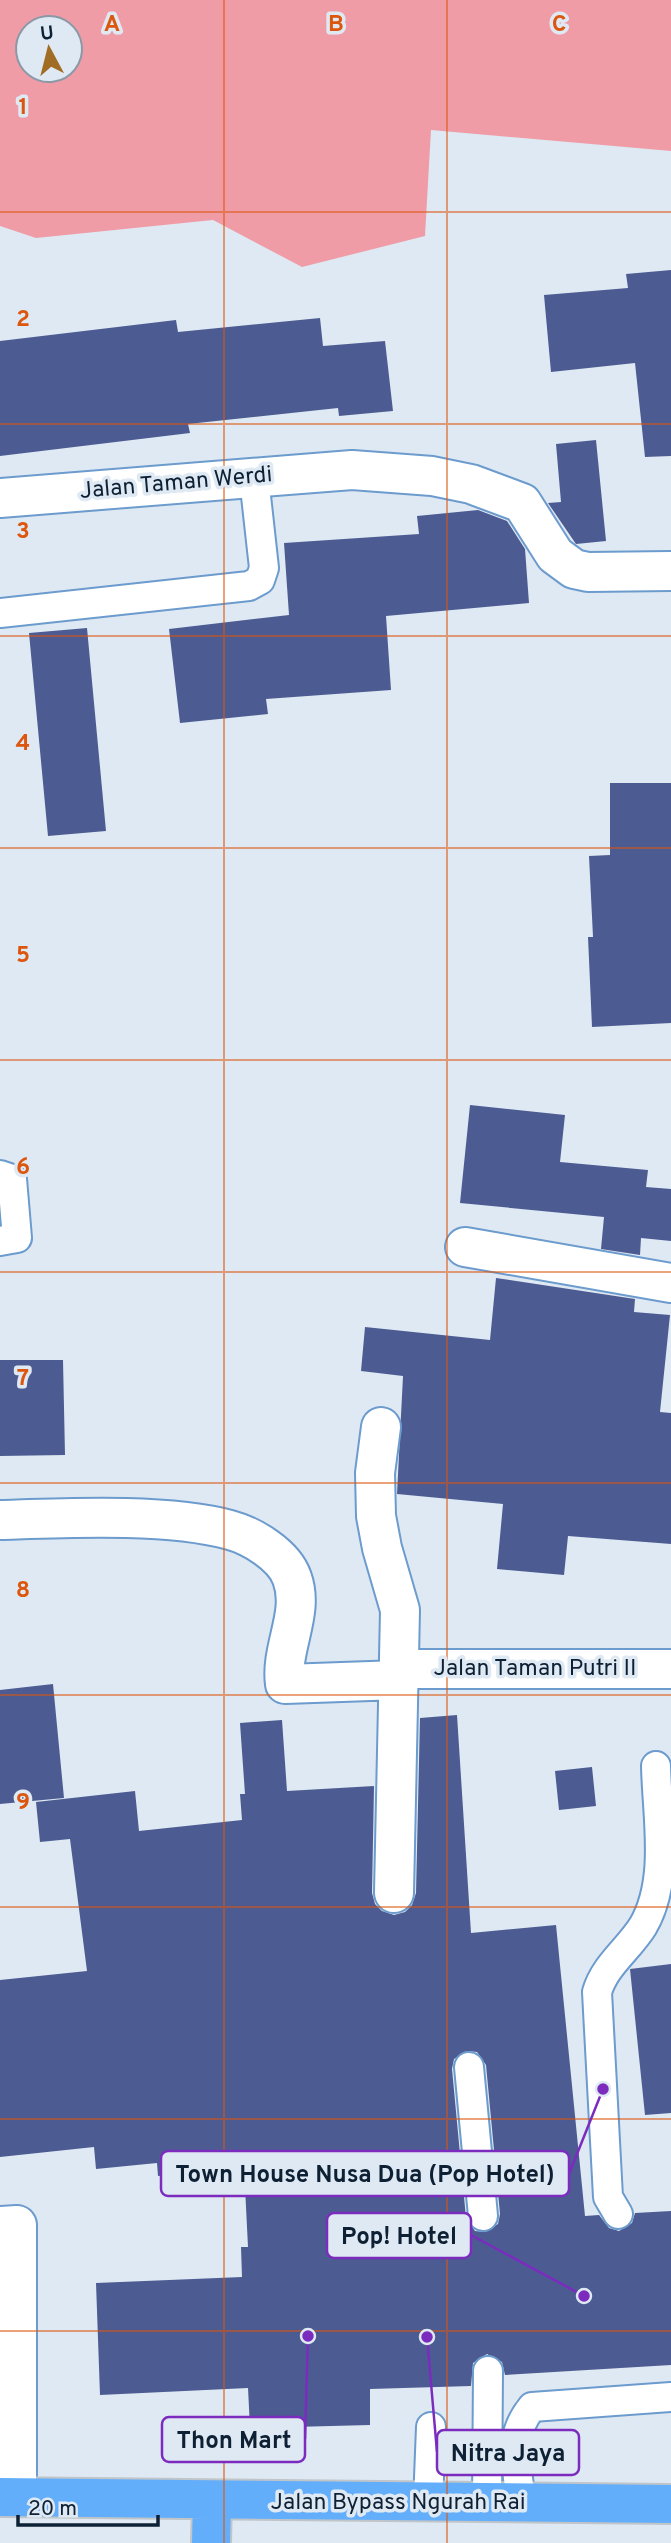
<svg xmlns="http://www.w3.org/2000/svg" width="671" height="2543" font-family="Overpass,sans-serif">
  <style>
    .green { fill: #ef9ca7; fill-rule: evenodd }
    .building { fill: #4c5c92; fill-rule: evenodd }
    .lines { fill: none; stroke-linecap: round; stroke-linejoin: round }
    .lane-casing { stroke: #6c9bcd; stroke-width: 32 }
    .street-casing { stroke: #6c9bcd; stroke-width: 42 }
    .highway-casing { stroke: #c0c5ca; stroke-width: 42 }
    .lane { stroke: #fff; stroke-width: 28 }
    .street { stroke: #fff; stroke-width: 38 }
    .highway { stroke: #63aefa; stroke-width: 38 }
    .grid { fill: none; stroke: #dd560e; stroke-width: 2; stroke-opacity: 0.55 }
    .labels { text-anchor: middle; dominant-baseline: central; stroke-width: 7; stroke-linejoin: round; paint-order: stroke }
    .street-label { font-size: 23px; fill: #0d2034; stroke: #dfe9f3 }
    .grid-label { font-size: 23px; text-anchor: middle; font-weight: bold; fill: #dd560e; stroke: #dfe9f3; stroke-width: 7; stroke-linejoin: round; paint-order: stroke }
    .leader { fill: none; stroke: #7b2cbf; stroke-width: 2.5 }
    .callout-dot { fill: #7b2cbf; stroke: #dfe9f3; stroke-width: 2.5 }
    .callout { fill: #dfe9f3; stroke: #7b2cbf; stroke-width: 2.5 }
    .callout-label { font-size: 24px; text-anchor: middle; font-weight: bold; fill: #0d2034 }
  </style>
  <rect width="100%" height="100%" fill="#dfe9f3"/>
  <path class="green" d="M0 0H671V151L431 130 425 236 302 267 213 220 36 238 0 226ZM28 28H70V70H28Z"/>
  <path class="building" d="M671 270V456L645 457 635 363 551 372 544 295 628 288 626 274Z
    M320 318 323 346 385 341 393 411 339 416 338 408 188 424 190 433 0 456V341L176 320 178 332Z
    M596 440 606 541 576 544 548 503 561 502 556 444Z
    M478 510 507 521 525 549 529 603 386 616 391 690 266 699 268 714 180 723 169 629 289 615 284 543 419 534 417 516Z
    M87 628 106 831 48 836 29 633Z
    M610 783H671V1023L592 1027 588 937H593L589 856 610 855Z
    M470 1105 565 1115 560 1162 648 1170 646 1187 671 1189V1241L641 1238 640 1255 601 1249 604 1217 460 1203Z
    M496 1278 635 1299 634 1312 670 1315 660 1412 671 1413V1544L568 1536 564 1575 497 1569 503 1504 397 1494 403 1376 361 1371 365 1327 490 1340Z
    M0 1360H63L65 1455 0 1456Z
    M53 1684 64 1798 0 1804V1690Z
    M457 1715 471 1933 556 1925 585 2216 599 2215 609 2228 619 2231 632 2223 635 2213 671 2211V2365L505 2375 502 2362 487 2354 473 2363 471 2386 370 2389V2425L250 2428 248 2388 100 2395 96 2283 242 2277 241 2247H248L244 2167 158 2176 157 2163 96 2169 94 2147 0 2157V1980L87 1971 70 1839 40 1842 36 1802 135 1791 139 1831 242 1820 240 1794H245L240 1723 282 1720 287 1791 374 1786 372 1893 375 1904 382 1911 394 1915 405 1912 412 1905 416 1893 420 1718ZM467 2051 477 2052 486 2065 500 2214 498 2224 485 2232 475 2231 466 2218 452 2069 454 2059Z
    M592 1767 596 1806 559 1810 555 1771Z
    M671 1964V2113L645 2115 630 1969Z"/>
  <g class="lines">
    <defs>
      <path id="lane" d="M0 613 249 586 260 580 264 568 254 478
        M0 1175 12 1179 17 1238 0 1241
        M469 2067 483 2216
        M618 2214 608 2197 597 1992C605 1965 628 1950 643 1926 670 1880 657 1817 656 1766
        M428 2503 431 2427
        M487 2504 488 2371
        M521 2504C518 2465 506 2439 532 2407L671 2397"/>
      <path id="street" d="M0 498 352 470 432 476 471 484 522 503 555 555 574 569 588 572 671 571
        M465 1247 671 1283
        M381 1427 375 1473 376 1516 382 1548 400 1610 394 1893
        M0 1520C66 1518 167 1513 230 1530 252 1536 284 1555 292 1578 305 1613 280 1648 285 1684L399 1680
        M400 1669H671
        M0 2226 17 2225V2497"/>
      <path id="highway" d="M0 2497 671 2504
        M211 2543 212 2501"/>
    </defs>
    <use href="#lane" class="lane-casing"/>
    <use href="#street" class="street-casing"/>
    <use href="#highway" class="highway-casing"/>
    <use href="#lane" class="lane"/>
    <use href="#street" class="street"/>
    <use href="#highway" class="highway"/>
  </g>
  <path class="grid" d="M224 0V2543M447 0V2543M0 212H671M0 424H671M0 636H671M0 848H671M0 1060H671M0 1272H671M0 1483H671M0 1695H671M0 1907H671M0 2119H671M0 2331H671"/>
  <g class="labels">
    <g class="street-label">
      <text transform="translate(176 484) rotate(-5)">Jalan Taman Werdi</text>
      <text x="535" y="1669">Jalan Taman Putri II</text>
      <text x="398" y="2503">Jalan Bypass Ngurah Rai</text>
    </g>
  </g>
  <g class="grid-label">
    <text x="112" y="31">A</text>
    <text x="336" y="31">B</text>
    <text x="559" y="31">C</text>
    <text x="23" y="114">1</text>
    <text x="23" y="326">2</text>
    <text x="23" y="538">3</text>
    <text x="23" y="750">4</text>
    <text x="23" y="962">5</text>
    <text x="23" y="1174">6</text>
    <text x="23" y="1385">7</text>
    <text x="23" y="1597">8</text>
    <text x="23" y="1809">9</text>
  </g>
  <path class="leader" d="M603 2089L569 2174M584 2296L471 2235M308 2336L305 2439M427 2337L437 2452"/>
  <g class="callout-dot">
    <circle cx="603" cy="2089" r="7"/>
    <circle cx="584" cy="2296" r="7"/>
    <circle cx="308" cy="2336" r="7"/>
    <circle cx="427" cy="2337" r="7"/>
  </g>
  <g class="callout">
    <rect x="161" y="2151" width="408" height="45" rx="7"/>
    <rect x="327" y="2213" width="144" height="45" rx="7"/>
    <rect x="162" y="2417" width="143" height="45" rx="7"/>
    <rect x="437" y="2430" width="142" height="45" rx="7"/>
  </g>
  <g class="callout-label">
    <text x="365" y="2182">Town House Nusa Dua (Pop Hotel)</text>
    <text x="399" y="2244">Pop! Hotel</text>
    <text x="234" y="2448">Thon Mart</text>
    <text x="508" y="2461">Nitra Jaya</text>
  </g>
  <g transform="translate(49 49) rotate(353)"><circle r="33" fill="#dfe9f3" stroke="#8b99a7" stroke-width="2"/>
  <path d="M0-5L12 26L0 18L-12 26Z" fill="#a16d25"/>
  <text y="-10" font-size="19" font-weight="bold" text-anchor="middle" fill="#0d2034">U</text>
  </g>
  <path d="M18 2515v10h140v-10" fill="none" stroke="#0d2034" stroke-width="3.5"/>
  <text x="28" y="2515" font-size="21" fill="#0d2034" stroke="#dfe9f3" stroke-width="5" paint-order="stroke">20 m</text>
</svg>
